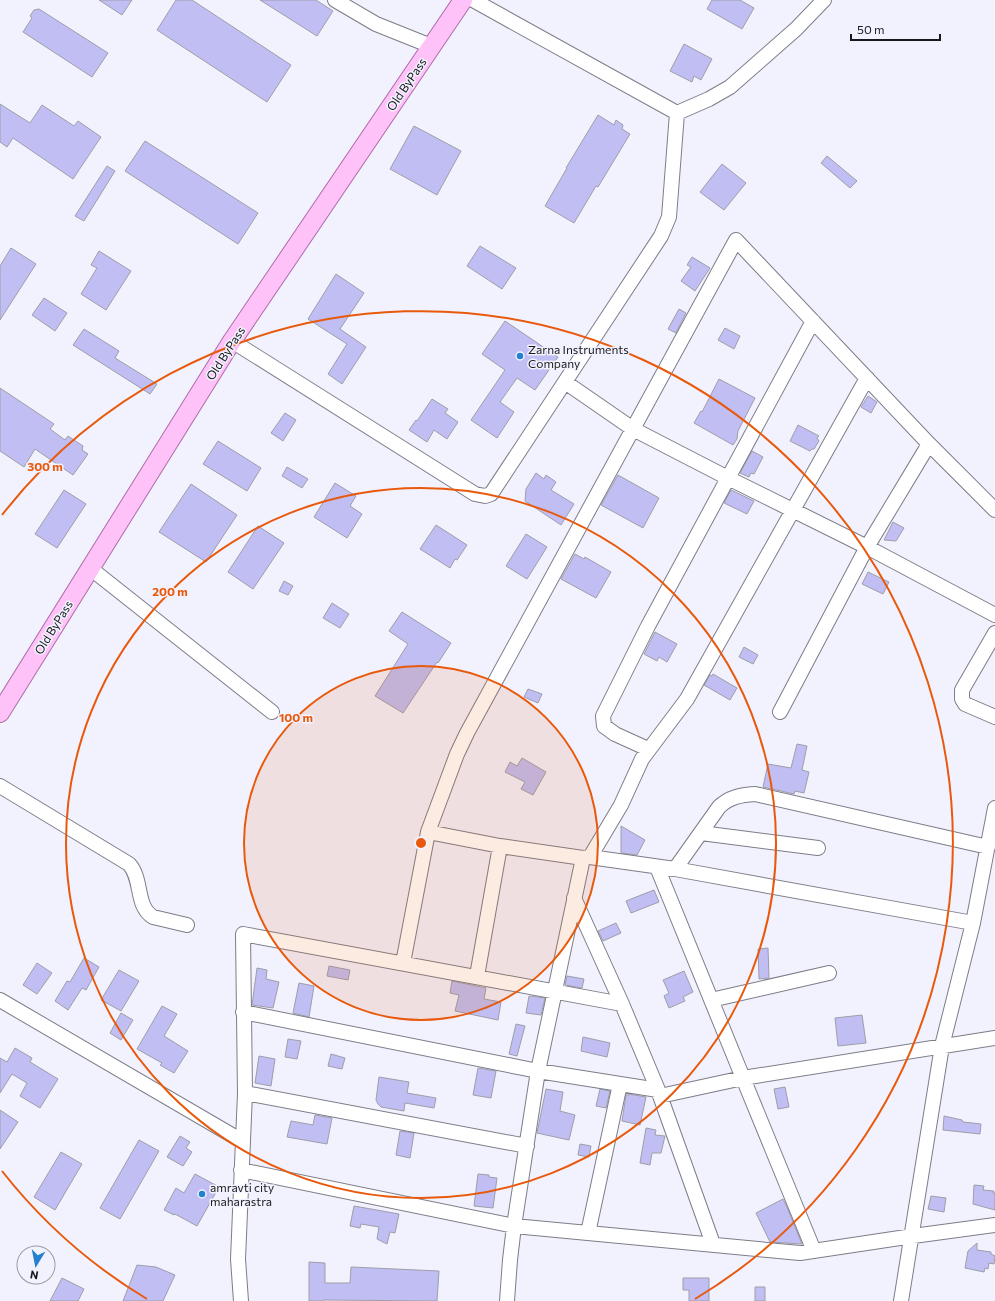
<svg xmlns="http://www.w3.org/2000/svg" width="995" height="1301" font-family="Commissioner,sans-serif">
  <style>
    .building { fill: #c0bef3; stroke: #9e9ea9 }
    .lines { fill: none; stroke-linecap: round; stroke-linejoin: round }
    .minor-casing { stroke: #7d7d88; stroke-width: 16 }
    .major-casing { stroke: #ae6ca8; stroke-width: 20 }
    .minor { stroke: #fff; stroke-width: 14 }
    .major { stroke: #ffc2f8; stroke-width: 18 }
    .ring { fill: none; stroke: #e8590c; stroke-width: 2 }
    .poi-dot { fill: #2481ce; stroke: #f2f2fe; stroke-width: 1.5 }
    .labels { text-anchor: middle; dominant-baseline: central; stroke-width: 3; stroke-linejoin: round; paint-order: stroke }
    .street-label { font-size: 12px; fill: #18181c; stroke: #f2f2fe }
    .poi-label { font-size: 12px; fill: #18181c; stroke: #f2f2fe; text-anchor: start }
    .centre { fill: #e8590c; stroke: #f2f2fe; stroke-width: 2 }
    .ring-label { font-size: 12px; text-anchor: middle; font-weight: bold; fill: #e8590c; stroke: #f2f2fe; stroke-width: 3; stroke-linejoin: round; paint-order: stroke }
  </style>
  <rect width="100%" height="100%" fill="#f2f2fe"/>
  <path class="building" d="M99 0H132L122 15Z
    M176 0H192L291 65 267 102 157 30Z
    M260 0H316L333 11 317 36Z
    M712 0H740L754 8 742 29 707 9Z
    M39 9 108 53 92 77 23 32 32 18 30 16 34 10Z
    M684 44 712 59 701 80 694 76 692 82 670 71Z
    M0 104 30 123 42 105 74 126 78 121 101 137 73 179 13 138 7 147 0 142Z
    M598 115 614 125 616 120 623 125 622 129 630 134 598 187 596 186 574 223 545 206 567 168H566Z
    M414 126 461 151 437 195 390 169Z
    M145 141 258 213 238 244 125 171Z
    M827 156 857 181 850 188 821 163Z
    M722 164 746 183 724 210 700 192Z
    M107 166 115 171 84 221 75 216Z
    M480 246 516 268 502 289 467 266Z
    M11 248 36 264 0 320V266Z
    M99 251 131 271 106 310 81 294 97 268 91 265Z
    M692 257 710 268 695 291 681 281 691 267 687 265Z
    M336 274 364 293 340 329 366 347 342 384 328 374 347 344 308 319Z
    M44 298 67 313 55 331 32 315Z
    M679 309 686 313 676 333 668 329Z
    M505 321 558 357 535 390 517 378 500 402 514 412 497 438 471 420 505 370 482 354Z
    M725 328 740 336 734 349 718 340Z
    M84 329 119 351 115 358 157 384 150 394 73 345Z
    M719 379 755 398 738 431 737 439 733 445 694 423 701 411 702 412Z
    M0 388 54 424 50 429 65 440 68 436 83 446 82 450 88 454 73 475 35 449 24 467 0 451Z
    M868 396 877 402 871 413 861 407Z
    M432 399 448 409 445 413 458 422 447 439 434 430 427 442 409 430 416 420 417 421Z
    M285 413 296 420 283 441 271 433Z
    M798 425 819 436 817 438 819 441 814 449H812L810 451 790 441Z
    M218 441 261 468 247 491 203 464Z
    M752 451 763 457 754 474 751 473 749 477 740 473Z
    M287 467 308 479 302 488 282 476Z
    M536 473 544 479 546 475 556 482 551 490 574 504 561 525 525 501 526 489Z
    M618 475 659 498 643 528 601 505Z
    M335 483 356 496 350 506 362 514 347 538 314 517Z
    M191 484 237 515 206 562 159 532Z
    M64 490 86 504 57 548 35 534Z
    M731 490 754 501 747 514 724 503Z
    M893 522 904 528 896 541 884 540Z
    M436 525 467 545 457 560 455 559 450 568 420 549Z
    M258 526 284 543 253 589 228 572Z
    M526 534 547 547 527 579 506 566Z
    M575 554 584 559 585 557 611 572 596 598 561 579Z
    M868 572 889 582 883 594 862 584Z
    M284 581 293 586 288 595 279 591Z
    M332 603 349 614 340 628 323 618Z
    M402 612 451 643 438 663 437 662 403 713 375 696 408 644 389 631Z
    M655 632 677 644 667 662 659 657 657 661 644 654Z
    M744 647 758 655 753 664 739 657Z
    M713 674 737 688 730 700 704 685 710 675 712 676Z
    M528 689 542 694 538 703 524 697Z
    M797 744 807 746 802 770 809 772 804 793 795 791 794 794 763 787 768 764 791 768Z
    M522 758 546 772 533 795 521 789 525 782 505 772 510 762 517 766Z
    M621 826 645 840 637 855 621 853Z
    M654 890 659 902 631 913 626 901Z
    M616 923 621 933 603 941 598 931Z
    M768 948 769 978 759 979 758 949Z
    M84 958 99 967 86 990 82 988 68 1010 55 1001 67 981 70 982Z
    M37 963 52 973 37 994 23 985Z
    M329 966 350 970 348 980 327 976Z
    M257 968 267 970 266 979 279 982 273 1008 252 1005Z
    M119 970 139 981 121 1011 101 1000Z
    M684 971 693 992 683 997 685 1001 669 1008 664 996 669 993 663 980Z
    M567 976 584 979 582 988 565 985Z
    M452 981 486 988 484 999 501 1002 498 1020 455 1011 459 995 450 993Z
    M299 983 314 986 309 1017 293 1013Z
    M529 996 545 998 541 1015 526 1013Z
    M162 1006 177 1014 164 1036 188 1051 174 1073 160 1065 162 1063 137 1049Z
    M121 1013 133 1020 121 1040 110 1033Z
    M862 1015 866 1043 838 1046 835 1018Z
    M516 1024 525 1026 517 1056 509 1054Z
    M583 1037 610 1043 607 1057 581 1051Z
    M288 1039 301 1041 297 1059 285 1057Z
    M15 1048 32 1058 30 1062 58 1079 40 1108 20 1096 27 1083 12 1074 0 1093V1058L7 1062Z
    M331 1054 345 1058 342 1069 328 1066Z
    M259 1056 275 1059 271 1086 255 1083Z
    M478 1068 496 1071 491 1098 473 1095Z
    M379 1077 409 1082 407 1093 436 1098 434 1108 405 1103 404 1111 381 1107 378 1104 376 1100Z
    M785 1087 789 1107 778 1109 774 1089Z
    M546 1089 563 1092 560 1111 575 1115 569 1140 537 1133Z
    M600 1089 610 1091 606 1108 596 1106Z
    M629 1094 646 1097 640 1125 622 1121 626 1095H629Z
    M0 1110 18 1122 0 1149Z
    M315 1115 332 1118 327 1144 287 1137 291 1121 313 1125Z
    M944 1116 962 1120 963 1122 981 1124 980 1134 943 1130Z
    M646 1128 656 1130 655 1135 665 1136 661 1153H652L650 1165 640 1163Z
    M400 1131 414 1133 410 1158 396 1155Z
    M180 1136 190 1142 186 1148 192 1152 183 1166 167 1157Z
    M139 1140 159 1151 120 1219 100 1208Z
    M580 1144 591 1146 589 1157 578 1155Z
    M61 1152 82 1164 55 1210 34 1197Z
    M195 1174 219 1187 197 1226 175 1214 174 1215 164 1210 176 1188 184 1193Z
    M478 1174 489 1175V1177L497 1178 493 1208 474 1206Z
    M974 1185 984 1186 983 1190 994 1191 993 1193H995V1210L973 1204Z
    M931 1196 946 1198 944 1212 928 1209Z
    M783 1199 787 1207 802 1244 770 1242 756 1213Z
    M354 1206 399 1214 395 1233 390 1232 387 1244 377 1239 379 1227 361 1224 360 1228 350 1226Z
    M977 1243V1250L991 1252V1254L995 1256 994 1264 989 1263 988 1269 985 1268 984 1272 965 1268 968 1251Z
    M309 1262 325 1263V1283H350L351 1267 439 1271 437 1301 323 1300V1301H309Z
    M137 1265 156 1267 175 1275 163 1301H123Z
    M62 1278 84 1289 78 1301H50Z
    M683 1278H709V1301H689V1290H683Z
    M755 1287H765V1301H755Z"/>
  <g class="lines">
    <defs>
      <path id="minor" d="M335 0 376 24 431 46
        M473 0 677 113
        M677 113 709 99 730 87 796 29 824 0
        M232 341 475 494 485 496 491 494 661 236 669 217 677 113
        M565 382 633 429 728 478 867 547 995 615
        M90 568 272 712
        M995 633 962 690V699L965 704 995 717
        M780 712 867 547 929 444
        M648 749 615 734 604 726 603 716 648 626 813 321
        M0 786 129 864C143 879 135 906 153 917L187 925
        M428 832 457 754 467 733 736 240 929 444 995 510
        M701 833 818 848
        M590 857 621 805 642 759 687 699 867 378
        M657 867 743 1078 660 1096
        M675 869 973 923
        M574 898 622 1004 658 1090 713 1244
        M403 963 428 832 500 846 583 858 590 857 675 869 719 807C729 797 741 795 755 794L988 847
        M477 976 500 846
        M0 1000 242 1141
        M711 1000 829 973
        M243 1012 538 1071 658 1090
        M245 1093 527 1146
        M241 1170 514 1226 800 1253 913 1236 995 1225
        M588 1233 620 1084
        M814 1251 743 1078 995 1038
        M241 1301 238 1259 245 1093 243 934 622 1004
        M507 1301 510 1260 514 1226 538 1071 583 858
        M901 1301 942 1046 973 923 995 808"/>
      <path id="major" d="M0 713 232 341 463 0"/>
    </defs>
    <use href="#minor" class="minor-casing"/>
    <use href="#major" class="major-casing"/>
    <use href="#minor" class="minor"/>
    <use href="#major" class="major"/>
  </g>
  <circle cx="421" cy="843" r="177" fill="#e8590c" fill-opacity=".12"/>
  <g class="ring">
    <circle cx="421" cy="843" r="177"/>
    <circle cx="421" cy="843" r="355"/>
    <path d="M147 1299A532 532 0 0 1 2 1171M2 515A532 532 0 1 1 695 1299"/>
  </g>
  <g class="poi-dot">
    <circle cx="520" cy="356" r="4"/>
    <circle cx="202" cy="1194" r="4"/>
  </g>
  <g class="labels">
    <g class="street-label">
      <text transform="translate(406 84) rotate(-56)">Old ByPass</text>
      <text transform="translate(225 353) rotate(-57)">Old ByPass</text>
      <text transform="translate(53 627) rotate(-58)">Old ByPass</text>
    </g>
    <g class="poi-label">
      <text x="528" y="349">Zarna Instruments<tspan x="528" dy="14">Company</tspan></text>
      <text x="210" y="1187">amravti city<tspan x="210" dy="14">maharastra</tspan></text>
    </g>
  </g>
  <circle cx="421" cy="843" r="6" class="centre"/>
  <g class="ring-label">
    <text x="45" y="471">300 m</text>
    <text x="170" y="596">200 m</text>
    <text x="296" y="722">100 m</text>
  </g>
  <g transform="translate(36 1265) rotate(190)"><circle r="19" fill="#f2f2fe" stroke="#9b9ba4"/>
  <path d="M0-3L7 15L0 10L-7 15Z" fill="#2481ce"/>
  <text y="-6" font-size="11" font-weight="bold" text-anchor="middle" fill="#18181c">N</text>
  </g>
  <path d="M851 34v6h89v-6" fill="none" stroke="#18181c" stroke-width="2"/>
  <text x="857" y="34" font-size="12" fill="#18181c" stroke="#f2f2fe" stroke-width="3" paint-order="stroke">50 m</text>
</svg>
